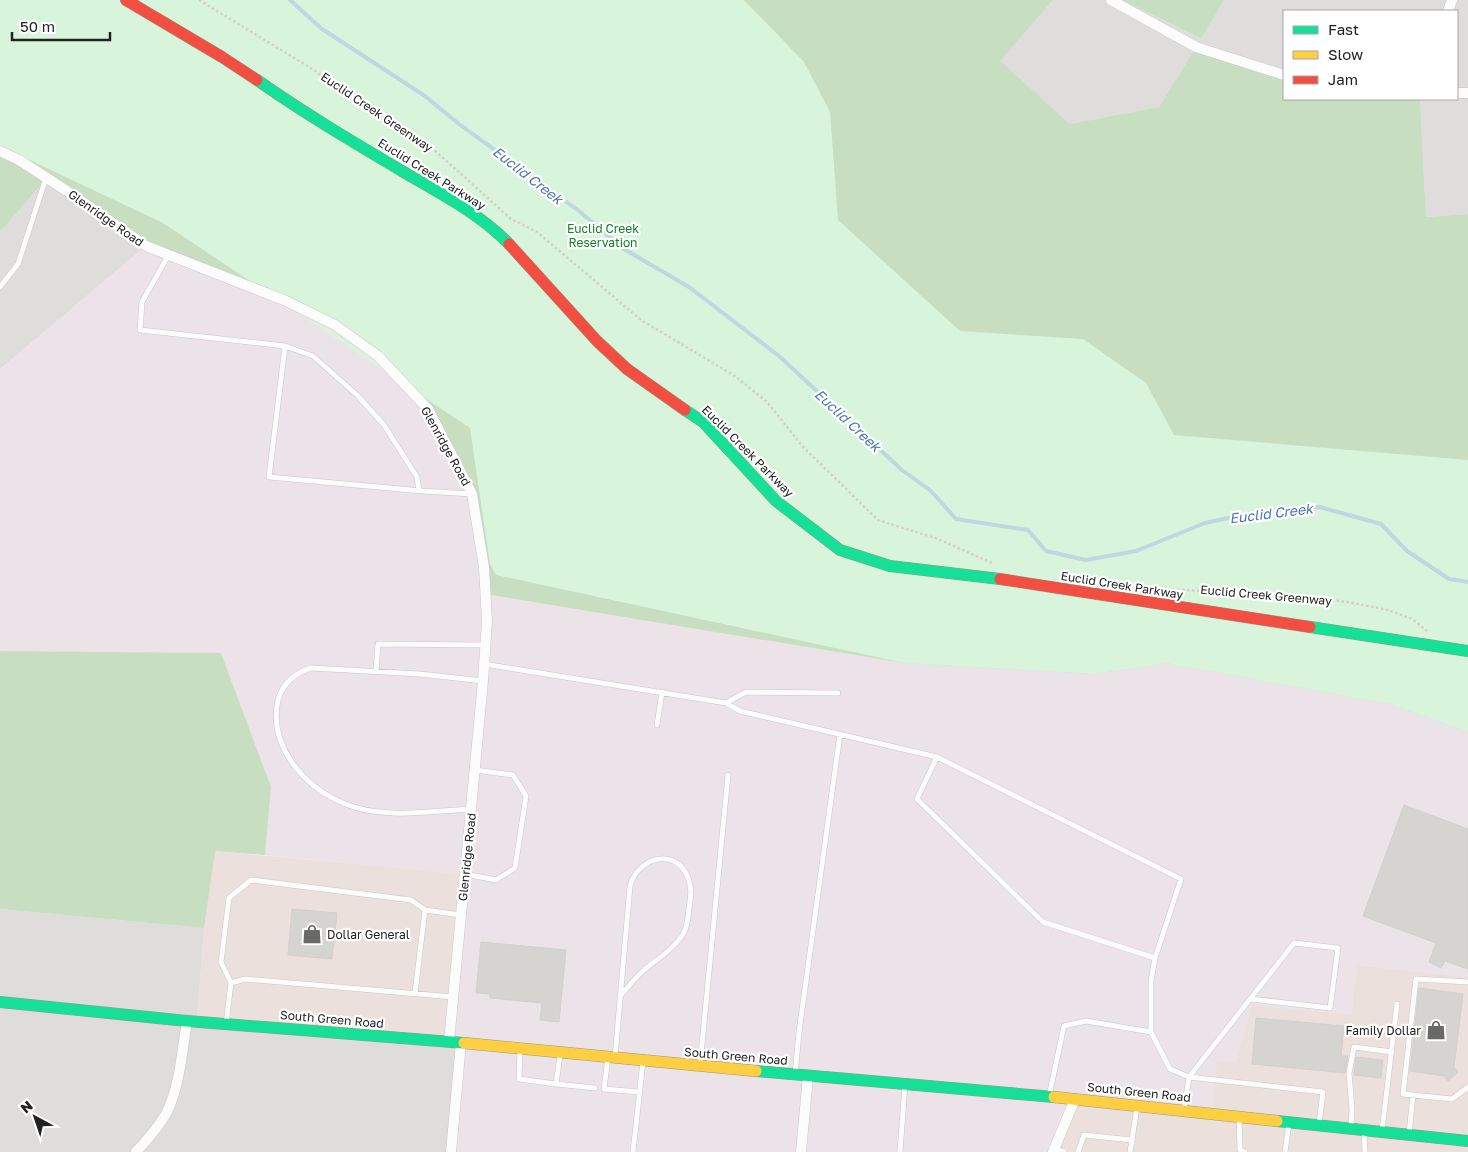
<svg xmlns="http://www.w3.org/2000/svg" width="1468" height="1152" font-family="'Golos Text',sans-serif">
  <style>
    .residential { fill: #dedddb }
    .commercial { fill: #ece0dc }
    .industrial { fill: #ece3e8 }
    .forest { fill: #c7dec0 }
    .park { fill: #d8f5db }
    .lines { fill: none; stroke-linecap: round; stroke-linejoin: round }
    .stream { stroke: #bed7e2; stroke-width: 4 }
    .building { fill: #d6d4d1; stroke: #d2d0cb }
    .lane-casing { stroke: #c8c8c6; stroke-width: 6 }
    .street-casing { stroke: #c8c8c6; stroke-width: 11 }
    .fast-casing { stroke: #959981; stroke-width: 12 }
    .slow-casing { stroke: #959981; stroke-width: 12 }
    .jam-casing { stroke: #959981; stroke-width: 12 }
    .path { stroke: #d8ccc8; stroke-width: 2.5; stroke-dasharray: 2.5 2.5; stroke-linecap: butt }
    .lane { stroke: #fdfcfc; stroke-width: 5 }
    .street { stroke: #fdfcfc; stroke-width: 10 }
    .fast { stroke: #16e098; stroke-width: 11 }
    .slow { stroke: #ffcf43; stroke-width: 11 }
    .jam { stroke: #f24e42; stroke-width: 11 }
    .labels { text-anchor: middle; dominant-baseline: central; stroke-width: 4.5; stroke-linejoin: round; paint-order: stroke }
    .street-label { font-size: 12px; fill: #212121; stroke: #fff }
    .park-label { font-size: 12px; fill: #0c8221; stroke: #fff }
    .poi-label { font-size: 12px; fill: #212121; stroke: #fff; text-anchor: start }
    .water-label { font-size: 14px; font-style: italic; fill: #4c75b2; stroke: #fff }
  </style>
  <rect width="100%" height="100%" fill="#efeeea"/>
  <path class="residential" d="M1053 0H1468V214L1426 217 1420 99H1457V11H1284V75L1196 47 1159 107 1070 124 999 61Z
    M47 178 146 246 0 369V232Z
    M0 909 204 928 197 1021 461 1043 451 1152H0Z"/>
  <path class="commercial" d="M214 851 465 874 449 1042 197 1022 204 928Z
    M1357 965 1468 977V1152H1053L1075 1099 1217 1062H1236L1252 1005 1351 1014Z"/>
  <path class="industrial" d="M146 246 284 300 1094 674 1166 663 1391 704 1468 732V977L1357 965 1351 1014 1252 1006 1236 1062H1217L1212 1113 1076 1099 1053 1152H451L461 1043 449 1042 465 875 265 855 271 787 221 653 0 651V369Z"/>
  <path class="forest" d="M0 0H1053L1000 61 1070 124 1159 107 1196 47 1284 75V99H1420L1426 217 1468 214V732L1391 704 1166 663 1094 674 904 663 485 594 472 494 428 409 335 325 168 256 47 178 0 232Z
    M1123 0H1224L1201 38Z
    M0 651 221 653 271 787 265 855 215 851 204 928 0 909Z"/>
  <path class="park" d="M0 0H744L804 62 830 112 838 220 960 331 1083 339 1146 383 1174 435 1468 460V732L1391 704 1166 663 1094 674 904 663 496 575 490 564 470 428 163 223 0 146Z"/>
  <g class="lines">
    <path class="stream" d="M290 0 322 29 425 96 459 124 579 211 624 249 689 287 779 356 902 470 931 491 956 519 1028 530 1046 551 1086 560 1136 551 1205 523 1257 512 1320 507 1381 524 1407 551 1449 579 1468 582"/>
  </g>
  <path class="building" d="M1404 805 1468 829V969L1445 961 1441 968 1429 962 1436 943 1363 916Z
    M292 909 337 913 332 959 288 955Z
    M481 942 566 950 559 1022 540 1020 542 1003 490 998V994L476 993Z
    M1419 988 1463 994 1454 1067 1458 1072 1448 1081 1444 1076 1410 1071Z
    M1256 1018 1344 1026 1341 1056H1348L1345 1073 1252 1064Z
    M1356 1057 1383 1060 1381 1078 1354 1075Z"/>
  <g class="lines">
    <defs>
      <path id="lane" d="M168 256 142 302 140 330 285 346 269 477 422 491 472 494
        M0 287 18 264 46 178
        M285 346 313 356 357 395 384 425 417 477 419 491
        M484 664 726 703 740 711 937 757 1181 879 1155 958 1043 922 917 799 937 757
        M376 671 378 644 485 645
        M726 703 746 692 838 693
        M657 725 662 692
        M471 809C430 811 382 820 343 803 303 786 268 745 278 700 283 683 295 673 311 668L420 674 483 681
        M465 874 496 880 515 868 526 796 513 775 475 770
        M1468 982 1416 979 1403 1094 1452 1099 1468 1087
        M231 983 221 962 229 898 251 880 411 900 425 910
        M415 993 425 910 461 915
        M226 1024 231 983 245 979 453 997
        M1151 1032V981L1155 958
        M520 1049 519 1079 556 1084
        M560 1055 556 1084 595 1088
        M608 1057 604 1089 639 1092
        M615 1057 630 886C639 853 683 847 690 885 692 892 690 901 689 908 688 917 688 926 683 934 674 949 657 959 644 970 635 978 628 987 620 996
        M700 1065 728 775
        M795 1075 799 1032 840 734
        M1049 1096 1064 1026 1086 1021 1151 1032 1170 1069 1189 1077 1323 1092 1319 1124
        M1184 1110 1189 1077 1294 943 1338 948 1330 1008 1251 999
        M1239 1117 1240 1150 1245 1152
        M1351 1127 1352 1109 1349 1073 1354 1047 1392 1052
        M1364 1130 1365 1152
        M1382 1131 1397 1004
        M1409 1134 1413 1095
        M1054 1149 1064 1152
        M633 1152 643 1061
        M900 1152 905 1085
        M1078 1152 1084 1135 1132 1140 1137 1107
        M1130 1152 1132 1140
        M1285 1152 1289 1123"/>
      <path id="street" d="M1111 0 1196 47 1284 75
        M1448 11 1452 0
        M1457 93H1468
        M0 151 19 160 67 191 146 246 284 300 335 325 378 356 428 409 472 494 484 567 487 621 483 681 449 1042
        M136 1152C147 1140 159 1127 167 1112 180 1085 182 1051 187 1021
        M451 1152 461 1043
        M801 1152 808 1076
        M1053 1152 1075 1099"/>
      <path id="fast" d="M257 80C304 113 353 142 402 171 439 193 479 213 509 244
        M685 410 703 422 776 501 840 550 890 566 1000 579
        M1310 627 1468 651
        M0 1002 187 1021 464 1043
        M756 1071 1054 1097
        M1277 1121 1468 1141"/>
      <path id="slow" d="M464 1043 756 1071
        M1054 1097 1277 1121"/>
      <path id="jam" d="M126 0 222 57 257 80
        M509 244 597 341 627 369 685 410
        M1000 579 1310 627"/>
    </defs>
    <use href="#lane" class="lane-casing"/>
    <use href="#street" class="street-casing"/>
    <use href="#fast" class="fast-casing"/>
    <use href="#slow" class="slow-casing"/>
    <use href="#jam" class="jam-casing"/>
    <path class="path" d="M199 0 314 70 357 102 432 148 511 219 537 232 641 320 735 376 767 402 804 448 878 520 938 539 994 564
      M1157 589 1265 593 1348 602 1388 610 1412 619 1427 631"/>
    <use href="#lane" class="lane"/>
    <use href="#street" class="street"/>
    <use href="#fast" class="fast"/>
    <use href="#slow" class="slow"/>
    <use href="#jam" class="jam"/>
  </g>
  <defs>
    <symbol id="shop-bare" viewBox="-9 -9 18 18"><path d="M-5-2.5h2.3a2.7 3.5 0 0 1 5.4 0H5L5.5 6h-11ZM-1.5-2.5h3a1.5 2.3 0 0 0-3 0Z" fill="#696967" stroke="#fff" stroke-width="2.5" paint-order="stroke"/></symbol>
  </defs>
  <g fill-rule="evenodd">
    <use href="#shop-bare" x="298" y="920" width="28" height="28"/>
    <use href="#shop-bare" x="1422" y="1016" width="28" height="28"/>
  </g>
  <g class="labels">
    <g class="street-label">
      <text transform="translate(377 112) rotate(34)">Euclid Creek Greenway</text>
      <text transform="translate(432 174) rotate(32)">Euclid Creek Parkway</text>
      <text transform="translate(106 218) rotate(35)">Glenridge Road</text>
      <text transform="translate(446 446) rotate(61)">Glenridge Road</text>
      <text transform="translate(748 451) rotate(45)">Euclid Creek Parkway</text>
      <text transform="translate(1122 585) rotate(9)">Euclid Creek Parkway</text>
      <text transform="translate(1266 595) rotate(5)">Euclid Creek Greenway</text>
      <text transform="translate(467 857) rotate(-84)">Glenridge Road</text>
      <text transform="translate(332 1019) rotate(5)">South Green Road</text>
      <text transform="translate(736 1056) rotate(5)">South Green Road</text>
      <text transform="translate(1139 1092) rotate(6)">South Green Road</text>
    </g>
    <g class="park-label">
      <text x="603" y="228">Euclid Creek<tspan x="603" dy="14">Reservation</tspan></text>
    </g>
    <g class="poi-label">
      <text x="327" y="934">Dollar General</text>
      <text x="1421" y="1030" text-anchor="end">Family Dollar</text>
    </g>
    <g class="water-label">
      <text transform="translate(528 175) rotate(38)">Euclid Creek</text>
      <text transform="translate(848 420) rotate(43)">Euclid Creek</text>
      <text transform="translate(1271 513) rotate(-7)">Euclid Creek</text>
    </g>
  </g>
  <rect x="1283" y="10" width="175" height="90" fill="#ffffff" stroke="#a6a6a6"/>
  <rect x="1293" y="26" width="25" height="8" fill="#16e098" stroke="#a6a6a6"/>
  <text x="1328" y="35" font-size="15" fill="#212121">Fast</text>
  <rect x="1293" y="51" width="25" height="8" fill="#ffcf43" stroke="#a6a6a6"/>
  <text x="1328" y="60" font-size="15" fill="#212121">Slow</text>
  <rect x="1293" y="76" width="25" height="8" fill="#f24e42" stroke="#a6a6a6"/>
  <text x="1328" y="85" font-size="15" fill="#212121">Jam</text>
  <g transform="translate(35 1117) rotate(320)" stroke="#ffffff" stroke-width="4" paint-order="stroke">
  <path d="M0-4L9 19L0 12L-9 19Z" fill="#212121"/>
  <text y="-8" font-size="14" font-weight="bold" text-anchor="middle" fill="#212121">N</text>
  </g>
  <path d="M12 32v8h98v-8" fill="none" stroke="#212121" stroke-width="2.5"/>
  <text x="20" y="32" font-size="15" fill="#212121" stroke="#ffffff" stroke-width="4" paint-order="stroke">50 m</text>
</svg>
